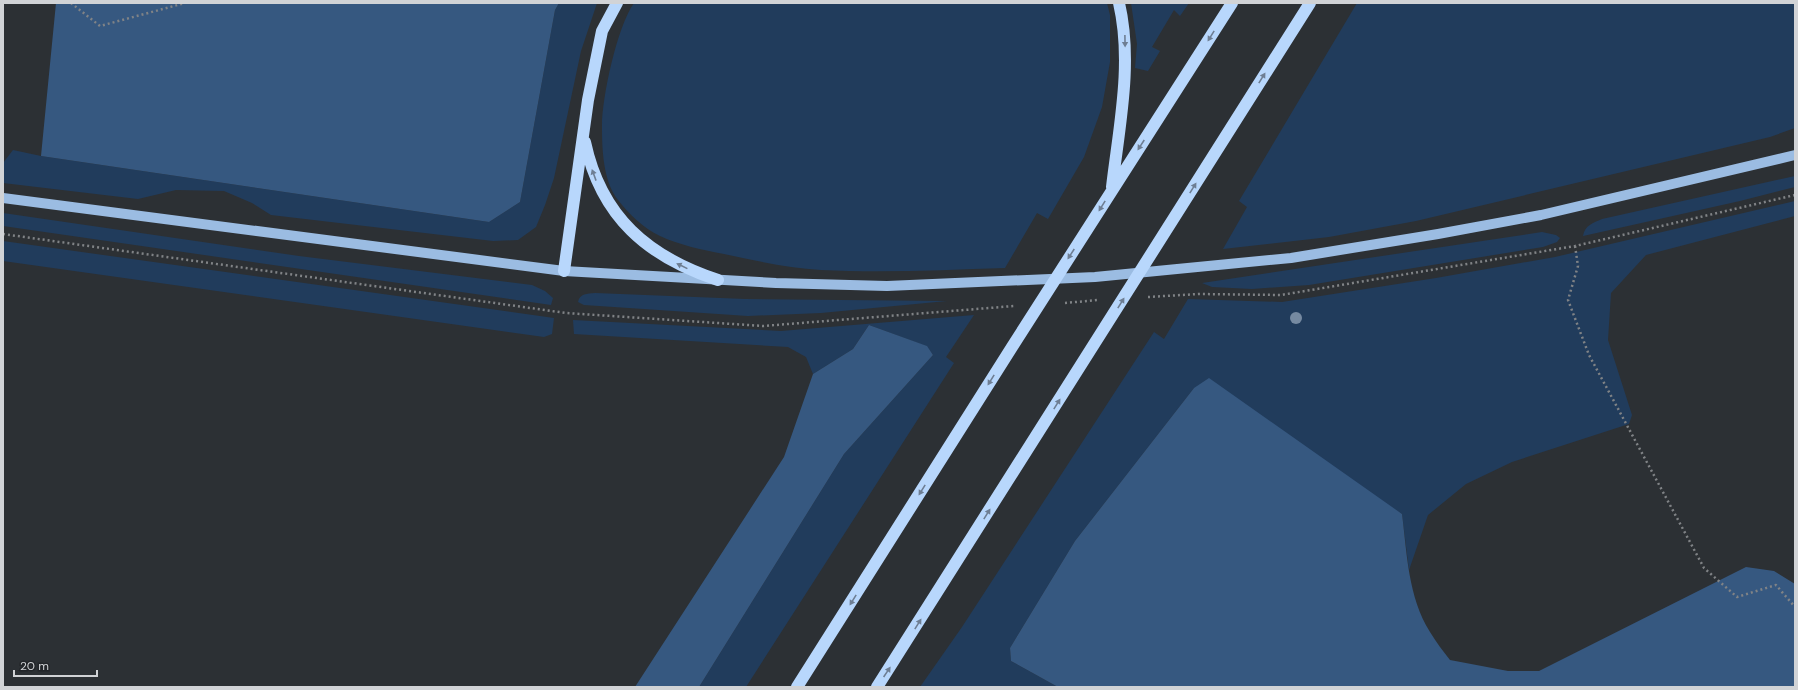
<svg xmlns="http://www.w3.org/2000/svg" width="1798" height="690" font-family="'DM Sans',sans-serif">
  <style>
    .green { fill: #213c5c }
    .forest { fill: #365880 }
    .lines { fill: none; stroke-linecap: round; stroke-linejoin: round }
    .path { stroke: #808386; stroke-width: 2.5; stroke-dasharray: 2 3; stroke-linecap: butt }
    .major { stroke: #9bbce2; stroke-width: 10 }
    .highway { stroke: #b8d7fc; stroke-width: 12 }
    .tree { fill: #768aa1 }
    .oneway { fill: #6e7e93 }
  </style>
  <rect width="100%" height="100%" fill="#2c3034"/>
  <path class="green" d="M559 3H597L581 51 554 178 545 205 536 227 518 240 493 241 271 215 252 203 224 191 176 190 138 199 3 183V163L13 150 41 156 489 222 520 202 555 10Z
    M634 3H1107L1110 15V62L1102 107 1084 157 1048 219 1037 213 1005 268C944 270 882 273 821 270 788 268 756 261 724 254 703 250 679 245 660 236 643 228 629 214 618 200 603 181 602 149 602 126 602 97 617 27 634 3Z
    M1131 3H1189L1180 16 1174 10 1152 47 1160 51 1148 71 1135 68 1137 44Z
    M1357 3H1795V128L1770 137 1416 221 1329 237 1223 249 1247 207 1239 201Z
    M1795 176V187L1740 201 1583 236C1585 225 1593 223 1602 219Z
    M1795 201V216L1646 255 1611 293 1608 340 1632 415 1629 424 1512 462 1466 484 1428 515 1409 570 1402 514 1194 388 1075 541 1010 648 1011 661 1058 687H920L962 627 1154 332 1164 339 1188 299 1282 302 1436 278 1555 257Z
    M3 213 299 256 532 285 545 291 553 298 551 305 3 226Z
    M1542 232 1556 235 1560 238 1557 242 1543 247 1309 285 1252 289 1212 287 1202 283Z
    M3 241 554 318 552 334 544 337 3 261Z
    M595 293 745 299 947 301 821 313 748 316 584 305 578 302C580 293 587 294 595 293Z
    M974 315 946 357 954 363 746 687H699L844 454 933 355 926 346 869 325 853 349 813 374 806 357 788 347 574 334 573 320 781 331Z"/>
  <path class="forest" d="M56 3H559L555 10 520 202 489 222 41 156Z
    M869 325 927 346 933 355 844 454 699 687H635L784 457 813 374 853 349Z
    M1209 378 1402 514C1407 553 1408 597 1430 632 1436 642 1443 651 1450 660L1508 671H1539L1746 567 1774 571 1795 584V687H1058L1011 661 1010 648 1075 541 1194 388Z"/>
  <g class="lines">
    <path class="path" d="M71 3 100 26 185 3
      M3 234 566 313 763 326 1014 306
      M1575 246 1578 266 1568 300 1589 355 1704 568 1737 597 1776 585 1795 607
      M1148 297 1199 294 1281 295 1575 246 1795 195
      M1065 303 1098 300"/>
    <path class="major" d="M3 198 564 271 776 283 887 286 1095 277 1291 258 1438 234 1541 215 1795 155"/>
    <path class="highway" d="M585 142C601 217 648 257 718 280
      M1112 187C1119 127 1133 63 1119 3
      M564 271 588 100 602 31 617 3
      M797 687 1012 347 1232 3
      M877 687 1310 3"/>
  </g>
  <circle class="tree" cx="1296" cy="318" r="6"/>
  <defs><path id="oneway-solid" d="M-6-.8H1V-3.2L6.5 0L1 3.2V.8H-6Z"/></defs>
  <g class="oneway">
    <use href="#oneway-solid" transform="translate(1211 36) rotate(122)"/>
    <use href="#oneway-solid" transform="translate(1125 41) rotate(89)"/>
    <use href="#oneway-solid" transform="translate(1262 78) rotate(-58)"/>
    <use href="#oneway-solid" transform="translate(1141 145) rotate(123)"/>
    <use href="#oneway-solid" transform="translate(594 175) rotate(-110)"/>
    <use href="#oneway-solid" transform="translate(1193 188) rotate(-58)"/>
    <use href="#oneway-solid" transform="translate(1102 206) rotate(122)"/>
    <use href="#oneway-solid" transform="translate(1071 254) rotate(123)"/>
    <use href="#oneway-solid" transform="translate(682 266) rotate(-154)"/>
    <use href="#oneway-solid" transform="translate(1121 303) rotate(-58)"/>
    <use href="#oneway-solid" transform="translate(991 380) rotate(122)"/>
    <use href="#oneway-solid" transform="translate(1057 404) rotate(-58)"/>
    <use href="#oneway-solid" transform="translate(922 490) rotate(122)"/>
    <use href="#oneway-solid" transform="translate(987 514) rotate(-58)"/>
    <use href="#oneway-solid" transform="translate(853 600) rotate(122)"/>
    <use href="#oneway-solid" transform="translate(918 624) rotate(-58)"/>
    <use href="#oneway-solid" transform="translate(887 672) rotate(-56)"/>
  </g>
  <rect width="1798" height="690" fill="none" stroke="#d1d3d6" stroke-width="8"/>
  <path d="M14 670v6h83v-6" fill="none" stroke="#d1d3d6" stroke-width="2"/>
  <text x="20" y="670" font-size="12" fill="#d1d3d6" stroke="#23262a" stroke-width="3" paint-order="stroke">20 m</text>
</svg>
